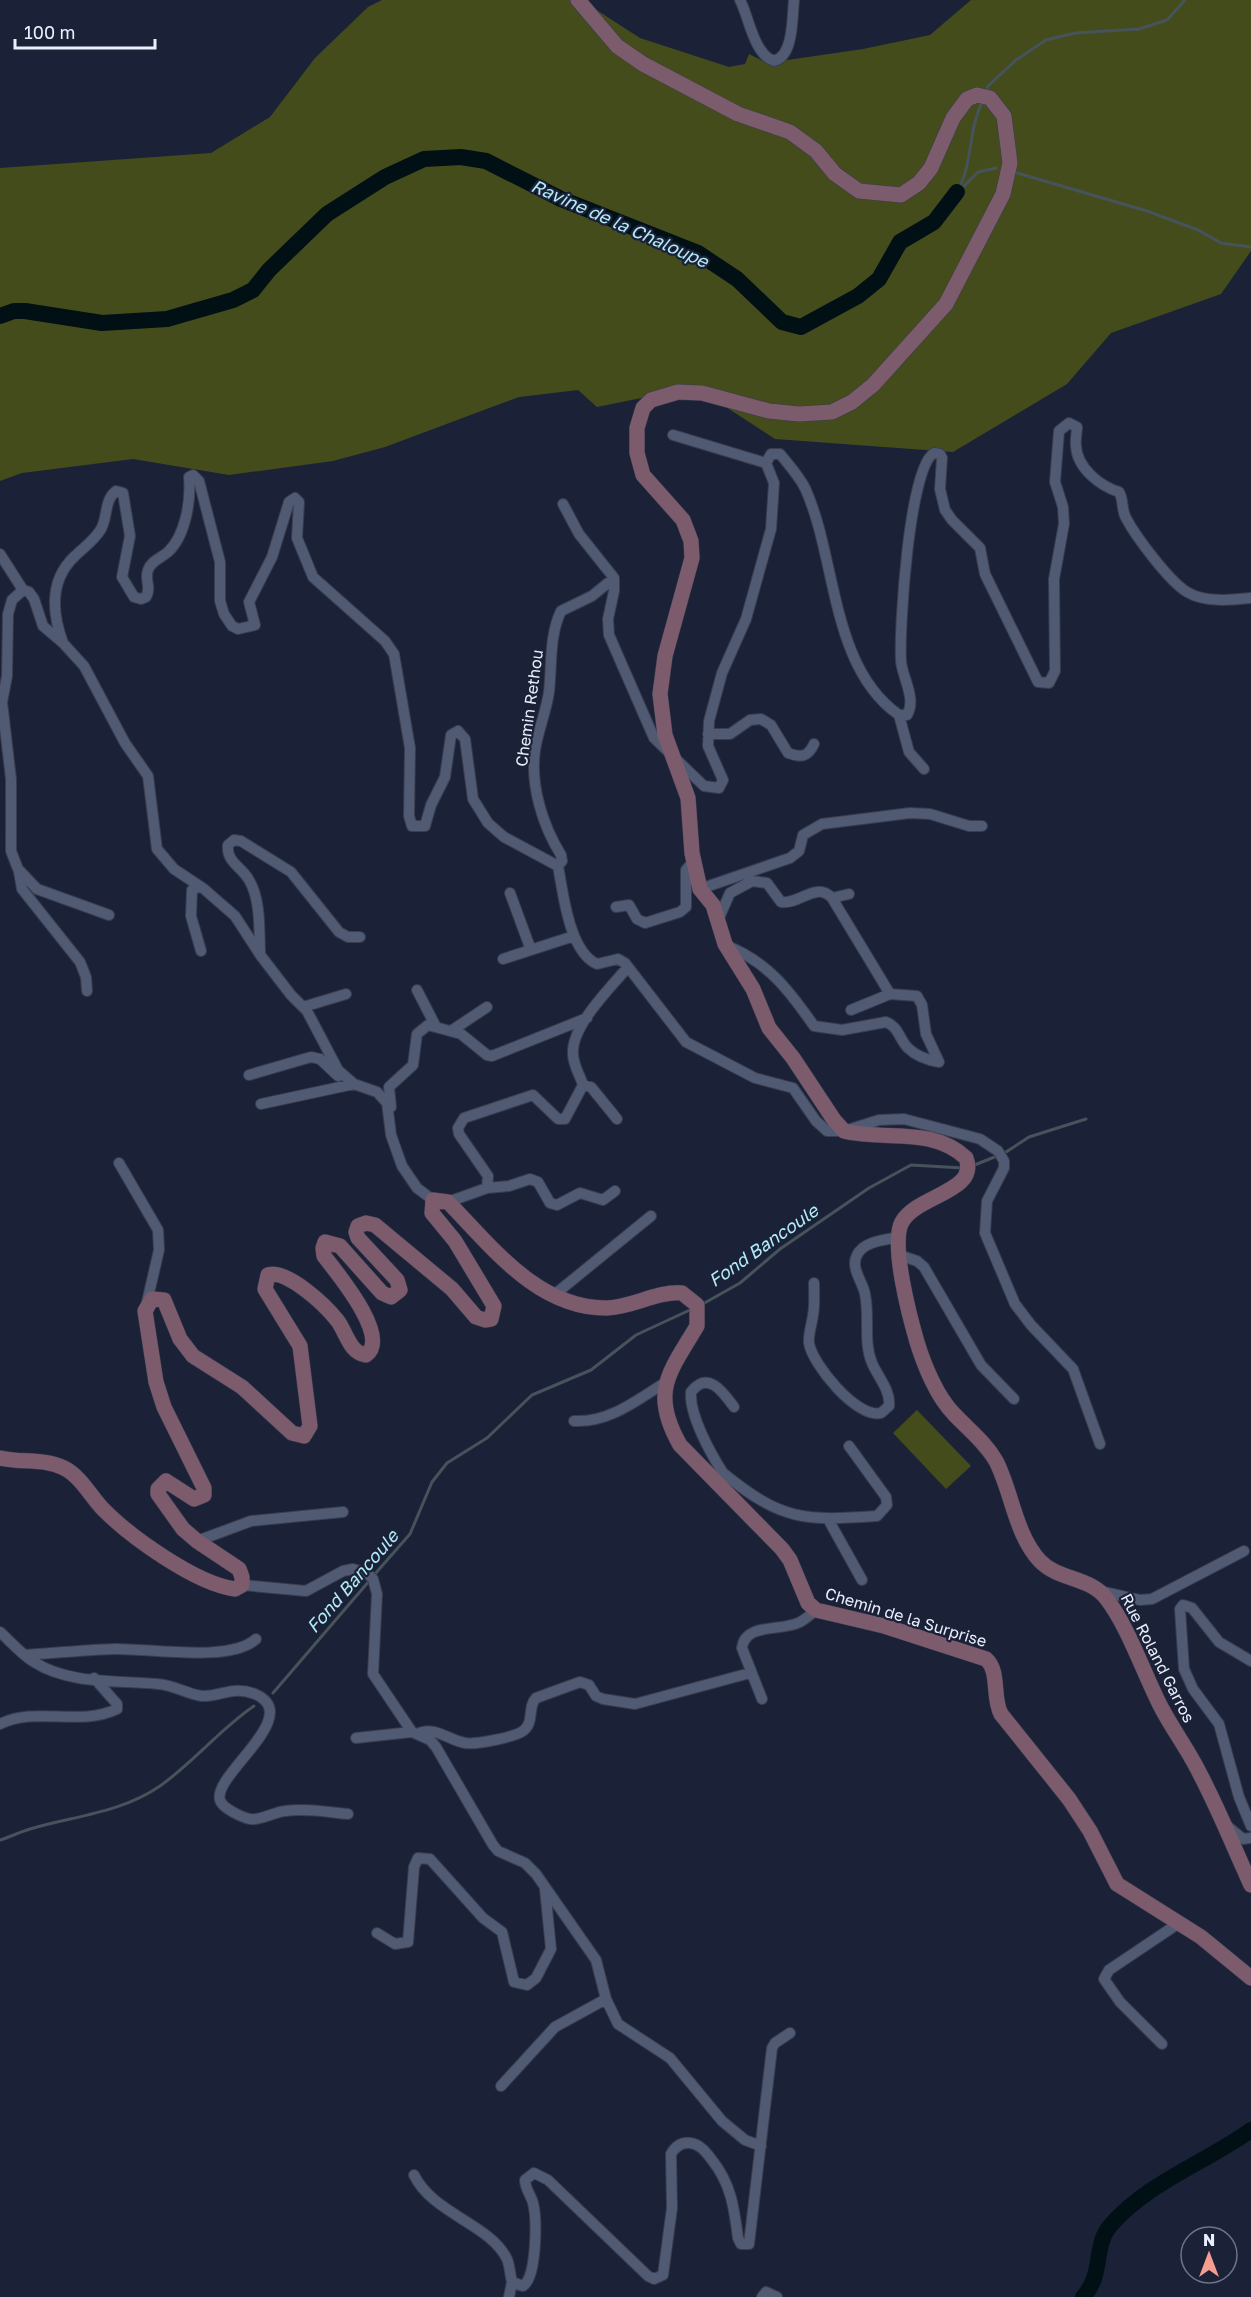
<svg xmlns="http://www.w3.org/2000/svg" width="1251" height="2297" font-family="'Golos Text',sans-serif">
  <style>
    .green { fill: #444c1c }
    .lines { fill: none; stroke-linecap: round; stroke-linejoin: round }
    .stream { stroke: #46535b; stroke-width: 3 }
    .river { stroke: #001015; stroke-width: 16 }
    .street-casing { stroke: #383d4f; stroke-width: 12 }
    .secondary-casing { stroke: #383d4f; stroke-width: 16 }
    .street { stroke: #515a73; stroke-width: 10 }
    .secondary { stroke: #7c5b6c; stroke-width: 15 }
    .labels { text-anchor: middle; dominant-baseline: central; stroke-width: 4.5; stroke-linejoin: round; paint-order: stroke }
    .street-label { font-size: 16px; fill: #eaeffe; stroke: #1b2237 }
    .water-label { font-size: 18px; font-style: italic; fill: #b2ebf9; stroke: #1b2237 }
  </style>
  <rect width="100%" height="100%" fill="#1b2237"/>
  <path class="green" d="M382 0H581L640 38 729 67 745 64 749 54 767 63 863 49 930 35 971 0H1251V251L1221 294 1111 333 1067 384 953 452 775 439 695 387 597 407 578 390 519 397 385 447 333 461 229 475 133 459 22 473 0 481V168L211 153 270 117 315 58 368 7Z
    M917 1410 971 1466 946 1489 893 1433Z"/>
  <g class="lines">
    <path class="stream" d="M985 93 988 86 1016 60 1046 40 1075 33 1139 29 1167 20 1185 0
      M1014 172 1147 211 1198 230 1221 243 1251 247
      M961 189 978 172 996 168
      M957 192C973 164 968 131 982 102
      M1003 1154 1029 1137 1086 1119
      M972 1166 997 1156
      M701 1305 740 1283 780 1249 869 1188 911 1165 963 1168
      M374 1575 410 1534 432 1482 447 1463 487 1438 532 1395 591 1370 636 1335 692 1309
      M273 1693 370 1580
      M0 1840C10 1837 20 1832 30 1829 74 1816 121 1813 160 1786 194 1762 220 1729 254 1706"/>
    <path class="river" d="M0 316 14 311H25L102 323 167 319 233 300 253 290 269 270 327 214 385 177 424 159 461 157 486 161 561 199 698 253 737 279 782 322 801 327 858 296 879 279 900 242 934 222 957 192
      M1083 2297C1104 2275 1093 2246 1110 2226 1148 2182 1205 2163 1251 2130"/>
    <defs>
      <path id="street" d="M740 0C749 17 754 55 774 61 794 56 792 17 794 0
        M673 435 766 463
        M563 504 579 534 614 578V591L608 619 609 635 654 738 704 786 719 788 723 780 708 746 709 721 722 673 746 619 771 529 774 483 766 463 771 454H780C789 465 799 476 805 488 837 558 830 667 899 715H907C917 699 902 677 901 661 899 630 909 467 934 453L940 454 942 458 940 489 945 510 952 520 980 548 985 574 1038 682 1049 683 1055 671 1054 579 1064 524 1063 507 1055 482 1059 431 1069 423 1077 427C1077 433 1075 440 1076 446 1077 468 1100 486 1119 492 1124 500 1121 509 1126 518 1136 537 1169 581 1187 592 1205 603 1232 600 1251 598
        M0 554 23 590
        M63 643C52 613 49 580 75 556 84 547 94 541 101 529 108 517 104 500 116 491L123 493 130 536 122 577 134 597 141 599 146 597C152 587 144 580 148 570 151 561 161 558 168 552 186 535 191 500 189 477L193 475 199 481 220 562V601L224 614 232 626 238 629 255 625 249 602 272 557 289 502 295 498 299 502 297 538 313 577 385 641 394 654 410 748 409 816 412 826H425L431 805 445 777 451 735 458 731 465 739 473 799 488 823 504 837 558 866 562 861 561 855C543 826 530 786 535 750 538 731 546 712 549 692 552 666 549 636 561 611L592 596 614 578
        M899 715 909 752 924 769
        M708 734H730L750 720 761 719 771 725 788 753C801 758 808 757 814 744
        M558 866C563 892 569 952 597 964L618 959 625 963 686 1042 755 1078 793 1088 816 1121 827 1131H844L879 1120 904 1119 980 1139 998 1151 1004 1161V1168L987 1201 985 1233 1015 1304 1031 1325 1073 1369 1100 1444
        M19 872 22 889 80 962 86 977 87 991
        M199 887 192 890 191 916 201 951
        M700 889 790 858 799 851 803 835 822 824 910 813 930 814 969 826H982
        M510 893 531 950
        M616 907 629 905 637 919 645 923 680 912 686 907V870L693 862
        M109 915 37 889 18 869 11 851V779L2 702 7 676 8 614 12 600 23 590 29 592 34 599 43 626 63 643 84 666 125 743 148 776 157 849 174 869 204 889 235 916 261 956 291 995 307 1011 338 1070 354 1084 377 1092 387 1103 391 1135 402 1166 417 1188 433 1200
        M718 920 730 893 752 881 767 883 781 902C799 905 816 881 832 898
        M725 945C767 961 789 990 814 1026L842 1030 886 1022C899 1027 899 1039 908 1048 916 1056 927 1060 939 1062L926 1034 922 1005 917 996 890 994 832 898 849 894
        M260 952C259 930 261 900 249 880 242 867 226 862 228 845L234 840 241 841 291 872 339 932 348 937H360
        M503 959 574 936
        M417 990 435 1025
        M303 1007 346 994
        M851 1010 890 994
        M451 1031 487 1007
        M249 1075 311 1057 320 1059 338 1076
        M583 1085 591 1087 617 1119
        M261 1104 354 1084
        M391 1107 389 1087 413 1065 417 1034 428 1025 461 1034 487 1055 492 1056 587 1018
        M119 1163 158 1230 159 1250 147 1302
        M487 1188 509 1186 530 1179 538 1182 550 1203 557 1205 580 1193 603 1200 615 1191
        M448 1202 487 1188 488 1176 459 1134 458 1128 464 1118 533 1095 558 1119H565L583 1085C580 1075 573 1065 573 1054 571 1026 611 987 628 967
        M899 1255 917 1261 924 1267 981 1365 1014 1399
        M814 1283C814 1293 815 1305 813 1315 812 1324 808 1334 809 1343 812 1364 857 1419 881 1413L889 1406C891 1391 878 1377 872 1363 863 1341 870 1318 865 1294 863 1282 850 1268 857 1255 864 1241 885 1240 899 1237
        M554 1295 651 1216
        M574 1421C609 1423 637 1400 666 1382
        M723 1473C711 1454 689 1415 691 1392 708 1370 723 1392 734 1407
        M715 1481 723 1473C782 1521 804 1521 877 1516L887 1505 886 1497 849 1446
        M828 1519 862 1580
        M197 1541 251 1521 343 1512
        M242 1585 306 1591 343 1571 353 1569 367 1573 373 1579 377 1594 373 1674 412 1732 430 1740 436 1747 493 1845 498 1851 525 1863 536 1874 596 1960 606 1999 618 2024 670 2058 722 2121 745 2140 761 2146
        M1100 1591 1140 1600 1152 1599 1244 1551
        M0 1632C11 1642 22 1655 34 1662 70 1685 118 1680 158 1684 174 1685 187 1694 202 1696 220 1697 233 1685 255 1694 305 1716 212 1775 220 1800 222 1808 241 1817 250 1819 260 1821 274 1812 285 1811 306 1808 327 1812 348 1814
        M26 1655C55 1653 85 1650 114 1649 149 1648 230 1663 256 1639
        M1251 1661 1219 1642 1192 1608 1183 1605 1180 1609 1184 1669 1193 1689 1219 1724 1239 1797 1251 1826
        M762 1699 742 1648C745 1622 782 1632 800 1622 806 1619 811 1614 816 1610
        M0 1724C37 1706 79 1727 117 1709V1704L94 1678
        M417 1734C434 1725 448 1740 465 1743 475 1745 515 1737 523 1731 535 1722 527 1707 536 1698L580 1682 589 1685 596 1696 603 1699 635 1704 750 1673
        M356 1738 412 1732
        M1225 1824 1243 1839 1251 1838
        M377 1933 395 1944 408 1942 414 1867 418 1858 430 1859 483 1918 502 1932 514 1982 527 1985 536 1978 551 1949 545 1889
        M1162 2044 1120 2002 1104 1979 1109 1970 1179 1923
        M501 2086 555 2027 606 1999
        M414 2175C433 2214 490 2224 507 2259 510 2266 510 2275 512 2282L523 2286C537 2277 537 2219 533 2203 531 2195 525 2189 525 2180L534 2173 548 2180 648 2276 654 2279 663 2275 672 2208 671 2154C675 2147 681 2142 690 2143 700 2144 706 2152 712 2160 731 2184 734 2207 738 2238L741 2244H749L772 2048 775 2043 790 2033
        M509 2297 512 2282
        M762 2297 766 2292 777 2297"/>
      <path id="secondary" d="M578 0 617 46 643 64 738 114 790 132 816 151 835 174 859 191 901 195 919 183 931 168 953 118 967 99 977 95 990 98 1004 116 1010 163 1003 194 946 304 873 385 852 402 832 412 799 414 769 411 702 393 678 392 651 400 643 408 637 428V453L643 475 683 520 691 541 692 558 665 656 660 694 665 735 688 798 692 853 700 889 713 905 725 944 753 989 769 1028 793 1058 834 1120 844 1131C884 1141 932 1126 966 1158 979 1192 917 1195 902 1222 890 1243 910 1318 917 1342 924 1365 937 1397 954 1414 969 1430 985 1442 996 1461 1012 1492 1015 1534 1040 1561 1058 1580 1090 1577 1106 1598 1128 1626 1144 1674 1161 1707 1173 1730 1189 1751 1200 1774 1219 1810 1234 1848 1251 1885
        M0 1458C21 1463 44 1458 64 1468 80 1476 90 1495 102 1508 129 1536 196 1584 235 1589L242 1585V1577L239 1569 197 1541 183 1529 158 1494V1489L166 1481 194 1499 204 1495V1488L164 1407 156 1382 145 1311 152 1299 164 1300 180 1339 193 1356 242 1387 292 1433 304 1436 310 1426 300 1346 265 1289 268 1275C287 1269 325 1305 337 1320 346 1331 349 1353 366 1355 391 1337 337 1273 324 1256L323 1248 325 1242 340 1246 382 1293 391 1297 400 1290 397 1280 358 1238 356 1232 358 1226 366 1223 375 1225 452 1289 476 1317 485 1320 491 1319 494 1306 455 1241 432 1213 433 1200 448 1202C491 1246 538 1309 607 1308 633 1307 657 1291 682 1293L697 1305V1326C669 1373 650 1392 680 1445L782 1549 790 1560 808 1603 816 1610 884 1626 986 1659C1000 1671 992 1698 1001 1714L1069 1799 1090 1831 1117 1884 1201 1937 1251 1978"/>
    </defs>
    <use href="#street" class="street-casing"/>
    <use href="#secondary" class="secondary-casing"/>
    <use href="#street" class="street"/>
    <use href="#secondary" class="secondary"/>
  </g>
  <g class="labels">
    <g class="street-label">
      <text transform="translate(529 708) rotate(-82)">Chemin Rethou</text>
      <text transform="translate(906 1617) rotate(17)">Chemin de la Surprise</text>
      <text transform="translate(1158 1658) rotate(63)">Rue Roland Garros</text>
    </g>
    <g class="water-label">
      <text transform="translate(620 223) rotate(24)">Ravine de la Chaloupe</text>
      <text transform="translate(763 1245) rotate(-35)">Fond Bancoule</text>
      <text transform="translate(352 1581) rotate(-49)">Fond Bancoule</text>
    </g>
  </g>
  <g transform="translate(1209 2255)"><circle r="28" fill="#1b2237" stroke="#6e7487" stroke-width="1.5"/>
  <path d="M0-4.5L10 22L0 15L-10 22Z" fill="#f59d8f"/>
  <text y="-9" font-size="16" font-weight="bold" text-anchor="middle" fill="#eaeffe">N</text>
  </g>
  <path d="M15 39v9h140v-9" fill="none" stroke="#eaeffe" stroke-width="3"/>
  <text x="24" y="39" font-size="18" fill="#eaeffe" stroke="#1b2237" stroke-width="4.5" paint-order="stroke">100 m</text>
</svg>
